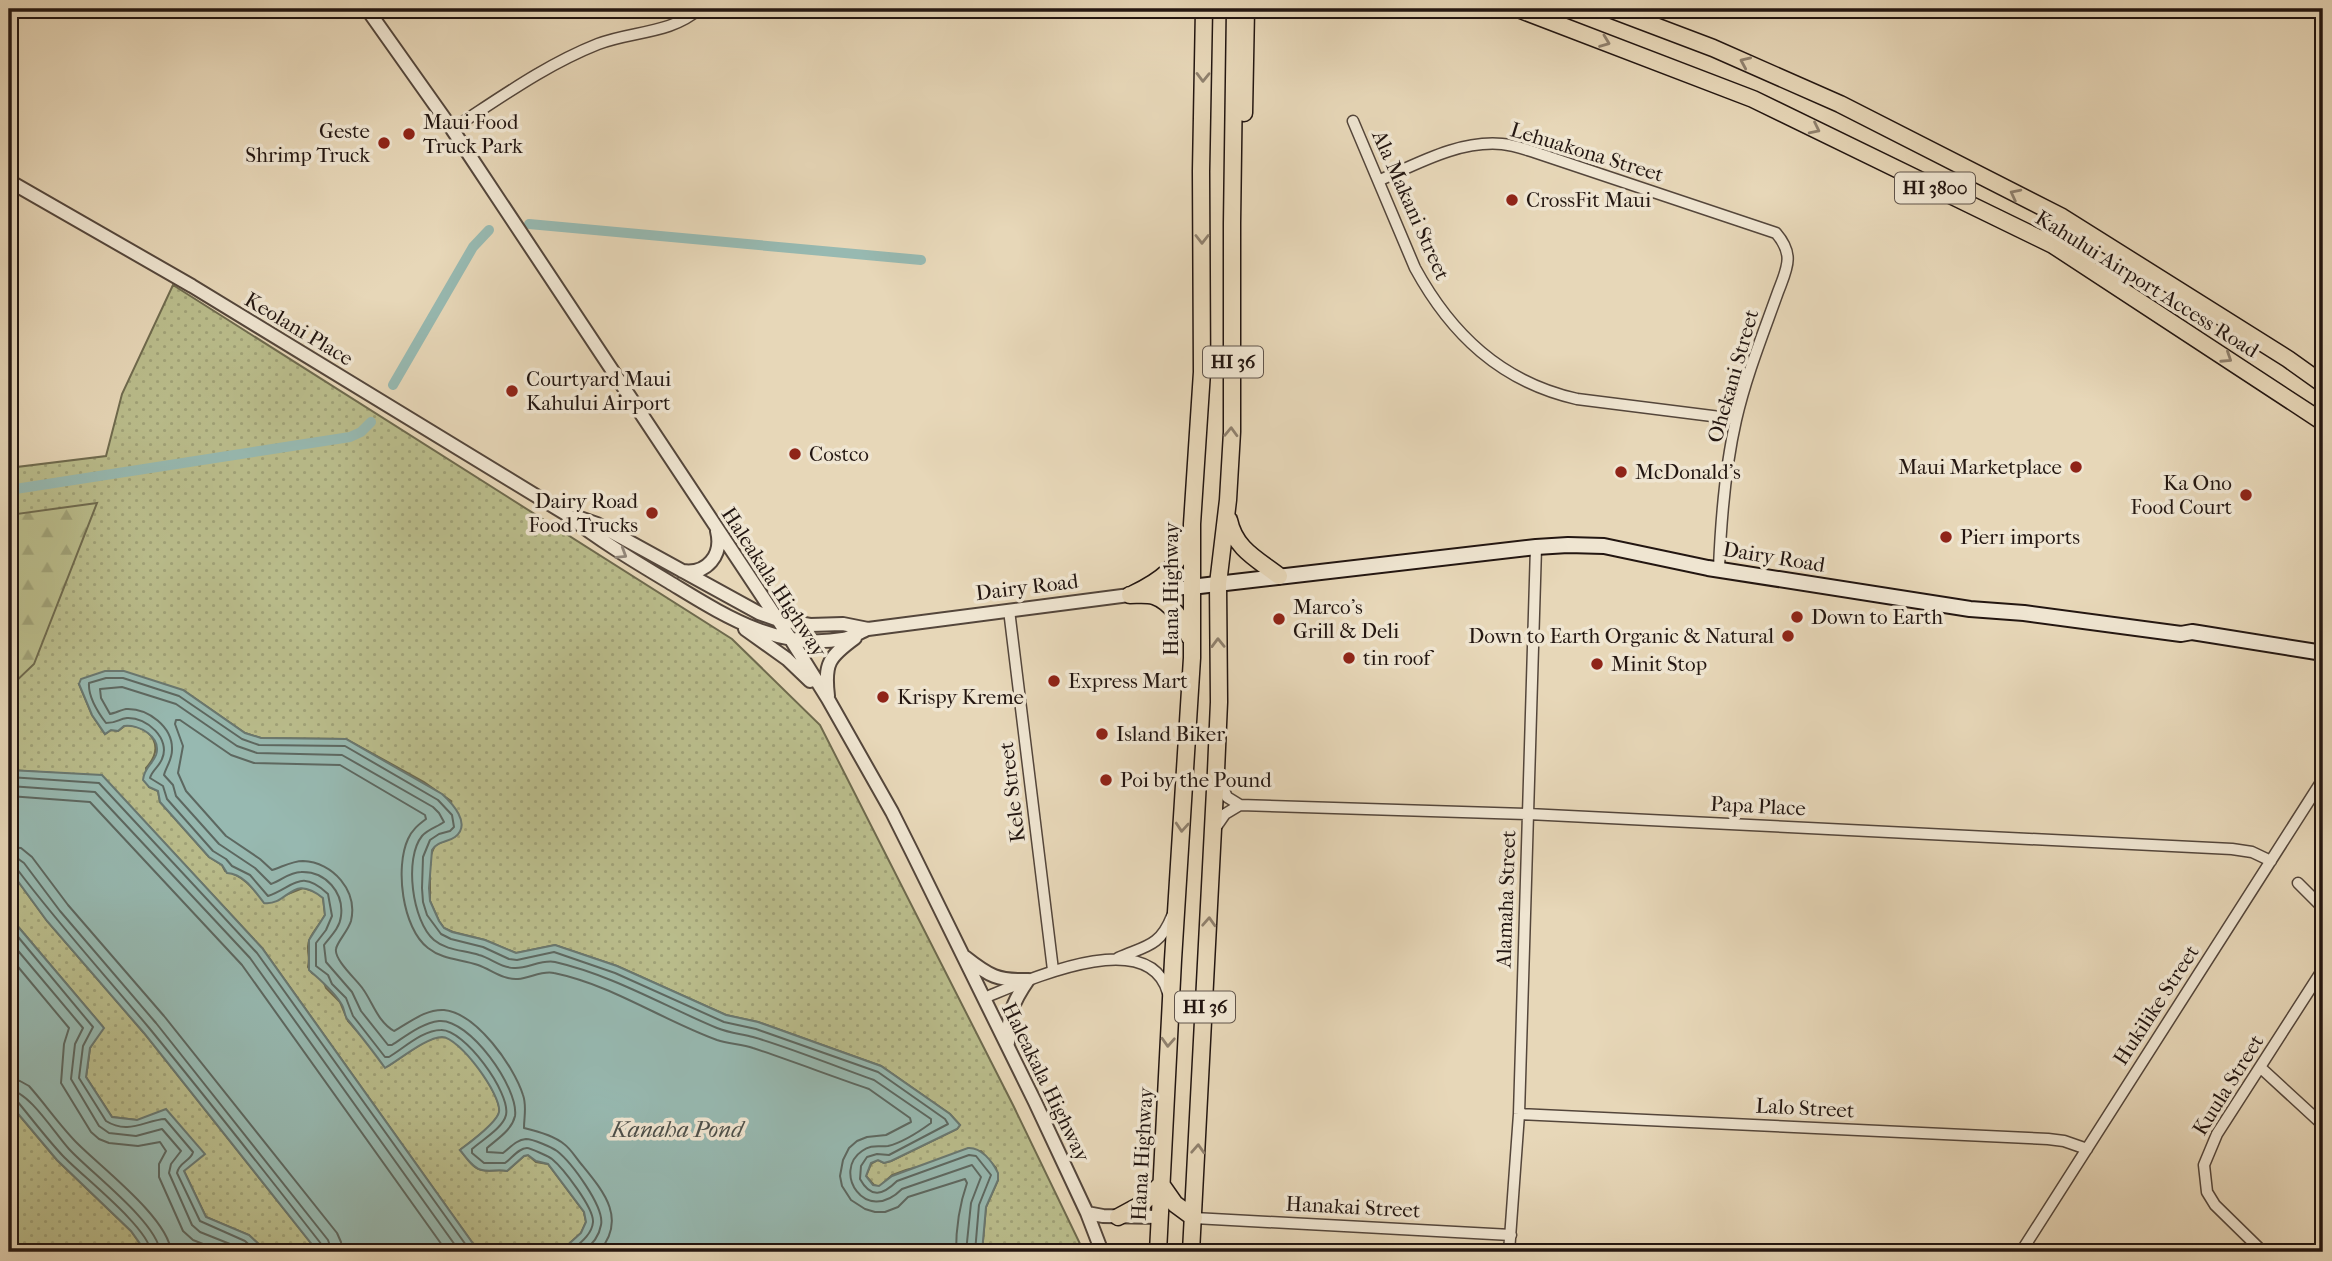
<svg xmlns="http://www.w3.org/2000/svg" width="2332" height="1261" font-family="'IM FELL French Canon',serif">
  <style>
    .grass { fill: url(#grass-dots); stroke: #6e6a4e; stroke-width: 2 }
    .forest { fill: url(#forest-firs); stroke: #6e6a4e; stroke-width: 2 }
    .water { fill: #97b9b1; stroke: #697871; stroke-width: 2 }
    .lines { fill: none; stroke-linecap: round; stroke-linejoin: round }
    .shore { stroke: #5d6861; stroke-width: 2 }
    .canal { stroke: #97b9b1; stroke-width: 10 }
    .minor-casing { stroke: #54463b; stroke-width: 13 }
    .tertiary-casing { stroke: #54463b; stroke-width: 16 }
    .secondary-casing { stroke: #231611; stroke-width: 18 }
    .primary-casing { stroke: #231611; stroke-width: 19 }
    .minor { stroke: #efe5d1; stroke-width: 10 }
    .tertiary { stroke: #efe5d1; stroke-width: 12 }
    .secondary { stroke: #efe5d1; stroke-width: 14 }
    .primary { stroke: #e7d7b8; stroke-width: 16 }
    .oneway { stroke: #8f806d }
    .oneway2 { stroke: #93887b }
    .poi-dot { fill: #8f2418; stroke: #efe5d1; stroke-width: 2.5 }
    .labels { text-anchor: middle; dominant-baseline: central; stroke-width: 7; stroke-linejoin: round; paint-order: stroke }
    .shield { fill: #efe5d1; stroke: #60544b; stroke-width: 2 }
    .shield-label { font-size: 19px; font-weight: bold; fill: #231611 }
    .poi-label { font-size: 21px; fill: #231611; stroke: #efe5d1; text-anchor: start }
    .street-label { font-size: 21px; fill: #231611; stroke: #efe5d1 }
    .water-label { font-size: 23px; font-style: italic; fill: #4c4f49; stroke: #efe5d1 }
  </style>
  <defs>
    <pattern id="grass-dots" width="8" height="8" patternUnits="userSpaceOnUse" patternTransform="scale(1.75)"><rect width="8" height="8" fill="#babd8c"/><path d="M2 2h.1M6 6h.1" fill="none" stroke="#a0a278" stroke-width="1.8" stroke-linecap="round"/></pattern>
    <pattern id="forest-firs" width="22" height="20" patternUnits="userSpaceOnUse" patternTransform="scale(1.75)"><rect width="22" height="20" fill="#babd8c"/><path d="M5 1l3.5 6h-7zM16 11l3.5 6h-7z" fill="#a0a278"/></pattern>
  </defs>
  <rect width="100%" height="100%" fill="#e7d7b8"/>
  <filter id="stains"><feTurbulence type="fractalNoise" baseFrequency=".00286" numOctaves="4"/><feColorMatrix values="0 0 0 0 .2 0 0 0 0 .09 0 0 0 0 .02 0 0 0 .5 -.17"/></filter>
  <radialGradient id="worn" r=".72"><stop offset=".6" stop-color="#630" stop-opacity="0"/><stop offset="1" stop-color="#630" stop-opacity=".3"/></radialGradient>
  <path class="grass" d="M173 285 732 639 820 725 1013 1105 1084 1252H982L986 1207 998 1180 996 1168 981 1151 906 1170 892 1175 879 1187 874 1185 866 1176 871 1164 878 1160 884 1163 891 1161 957 1129 960 1125 950 1114 881 1066 758 1022 726 1015 617 966 555 945 516 953 485 940 453 932 444 928 439 921 430 901V857L435 845 447 840 451 801 424 782 346 739 261 738 245 733 183 690 79 684 92 715 105 734 111 730 118 731 126 725C153 727 165 747 146 768L149 787 158 791 160 802 209 857 222 865 225 871C243 875 253 888 265 903L303 888 316 892 323 898 325 915C320 925 307 937 308 948 308 957 310 956 308 967L312 973 323 980 326 988 340 1002 348 1021 388 1066C401 1058 424 1039 439 1037 442 1037 447 1037 450 1038 464 1044 503 1097 499 1113 497 1124 469 1143 460 1150 466 1156 473 1169 482 1170 490 1172 498 1169 507 1171L524 1156 528 1155 536 1162 548 1164 584 1212 586 1222 581 1233 560 1252H479L262 948 102 776 9 770V468L106 456 122 394Z
    M9 869 47 921 144 1033 318 1252H267L249 1235 206 1217 184 1171 137 1120 112 1117 86 1077 90 1048 103 1027 9 916Z
    M9 1103 57 1160 131 1231 146 1252H9Z"/>
  <path class="forest" d="M97 503 34 664 9 688V515Z"/>
  <path class="water" d="M105 671H124L183 690 245 733 261 738 346 739 442 794C452 803 472 824 455 837 447 843 439 840 432 850L429 888 430 901 439 921 444 928 452 932 485 940 516 953 555 945 617 966 726 1015 758 1022 881 1066 950 1114 960 1125 957 1129 891 1161 884 1163 878 1160 871 1163 866 1176 873 1185 879 1186 892 1176 968 1148C981 1147 992 1161 998 1173V1180L986 1207 982 1252H560L581 1233 586 1222 584 1212 548 1164 536 1161 528 1155 524 1156 507 1171C498 1169 490 1172 482 1170 473 1169 465 1156 460 1150 469 1143 497 1123 499 1112 502 1095 459 1037 442 1037 427 1037 399 1060 385 1068 373 1051 361 1036 348 1020 344 1016 345 1010 342 1005 334 991 320 980 309 970V940L325 915 323 898C291 872 289 906 264 903 254 890 244 874 227 873L222 865 209 857 160 802 158 791 149 787 143 780C144 768 152 765 156 755 162 737 139 724 124 726L118 731 111 730 105 734 92 715 79 684 81 679Z
    M9 770 102 775 262 948 479 1252H318L144 1033 47 921 9 869Z
    M9 916 104 1028 90 1048 86 1077 112 1117 137 1120 166 1109 205 1154 184 1171 206 1217 249 1235 267 1252H146L131 1231 57 1160 9 1103Z"/>
  <g class="lines">
    <path class="shore" d="M9 777 99 783 257 953 471 1252
      M9 786 95 792 250 958 460 1252
      M9 796 90 802 242 965 447 1252
      M9 847 21 848 32 857 68 905 164 1016 337 1233 341 1242 342 1252
      M9 857 17 858 24 863 60 911 156 1023 328 1240 332 1252
      M9 866 17 869C59 925 105 975 150 1029 208 1100 265 1172 322 1245L323 1252
      M9 926 93 1027 83 1046 79 1078 106 1121C128 1135 146 1120 165 1119L193 1152C191 1161 179 1162 177 1173L200 1221 245 1241 257 1252
      M9 940 83 1028 75 1044 71 1079 99 1126 109 1133 136 1136 162 1129 181 1151 171 1164 169 1173 192 1225 200 1232 240 1248 245 1252
      M9 956 69 1028 64 1044 61 1083 91 1132 99 1139 109 1143 138 1146 160 1142 166 1151 159 1164V1177L183 1231 193 1240 223 1252
      M9 1079 20 1081 29 1086C46 1105 60 1126 78 1144 102 1168 169 1219 171 1252
      M9 1090C29 1091 55 1134 69 1149 90 1172 158 1223 160 1252
      M9 1099 17 1101C32 1119 47 1139 63 1156 82 1176 148 1227 151 1252
      M570 1252C579 1244 592 1235 593 1222 594 1208 563 1168 552 1159 550 1157 530 1148 527 1148 519 1148 512 1158 505 1163H484L472 1153V1149C482 1140 503 1128 506 1115 511 1093 464 1029 441 1030 423 1030 404 1048 389 1057H385L353 1016 346 998 332 984 328 975 316 966V943L326 930 332 916 328 894C300 868 294 887 268 896L250 875 232 866 226 859 213 851 167 799 163 786 150 778C152 770 159 767 162 759 171 739 147 717 127 718 118 719 118 723 106 723 97 711 88 697 89 683L106 678H123L179 696 242 739 259 745 345 746 438 800 452 815 454 827 450 831 439 834 430 840 423 857 422 888 423 902 427 915 441 934 451 939 483 947 509 959 517 960 554 952 615 973 724 1022 756 1029 878 1072 945 1119 948 1124 889 1155 877 1154 867 1157 861 1166 860 1179C871 1199 883 1195 897 1181L969 1155 976 1156 991 1175 979 1205 975 1252
      M583 1252C592 1245 599 1237 601 1225 605 1207 571 1162 557 1151 551 1147 533 1139 526 1139 516 1140 511 1147 503 1153L487 1152V1148C497 1139 512 1130 515 1116 519 1088 469 1018 439 1021 422 1023 406 1036 392 1045H388L361 1011 352 992 326 962 324 945C330 937 340 928 341 916 344 893 326 871 301 872 289 872 281 881 271 884L255 868 219 844 176 796 173 785 164 775C166 767 172 760 172 750 173 727 148 708 126 709 121 710 115 713 110 714L101 698 100 689 122 687 176 704 237 746 257 753 342 755 433 807 439 813 444 822C437 827 428 829 422 836 404 858 412 921 434 940 447 951 464 950 479 955 491 958 501 968 514 968 527 969 542 959 555 962 612 975 664 1006 717 1028 729 1033 742 1034 753 1037 794 1049 834 1066 874 1080L931 1119V1123C920 1131 901 1143 888 1146 878 1147 871 1144 862 1151 832 1171 865 1226 902 1189L972 1165 981 1177 971 1203 966 1252
      M599 1252C627 1219 604 1192 582 1165 576 1158 571 1149 564 1144 553 1135 537 1131 524 1128 524 1117 527 1106 523 1095 514 1066 476 1013 444 1010 425 1009 409 1023 394 1031 378 1022 373 1003 363 989 357 980 334 960 336 949 337 942 348 931 351 921 358 891 333 862 303 861 292 861 282 867 272 870L260 859 226 836 186 791 178 773 183 746 175 724 176 720H180L231 755 254 763 340 765 425 815 426 819C418 825 412 830 408 839 395 867 402 928 428 948 443 960 461 959 478 965 492 970 503 980 518 979 530 978 543 970 554 973 612 985 662 1020 717 1040 729 1044 742 1044 753 1048 792 1061 831 1076 869 1089L910 1118 911 1122 886 1135 867 1137 857 1141 849 1148 843 1160 840 1176 842 1186 851 1200 865 1209 875 1212H885L898 1207 908 1197 965 1179 967 1183C959 1206 956 1228 956 1252"/>
    <path class="canal" d="M529 224 921 260
      M393 385 473 247 489 230
      M9 490 350 437 361 432 371 422"/>
    <defs>
      <path id="minor" d="M1353 121 1415 268C1451 334 1501 382 1577 399L1736 419
        M452 129C500 98 545 65 598 44 631 31 671 34 699 9
        M1380 180C1417 164 1459 140 1502 144 1513 145 1524 149 1534 152L1776 233C1795 255 1787 268 1778 292 1763 334 1746 376 1736 420 1725 468 1721 519 1719 568
        M1009 610 1053 970
        M1219 779 1227 797 1240 805 1528 814 2232 849 2252 852 2271 861
        M1216 827 1225 814 1240 805
        M2298 883 2323 908
        M1118 958C1145 946 1160 947 1172 916
        M984 998C1024 982 1149 923 1168 993
        M2261 1068 2323 1125
        M1519 1114 2048 1139 2064 1141 2087 1149
        M1194 1218 1511 1235
        M1509 1252 1519 1114 1536 547
        M2021 1252 2323 779
        M2263 1252 2215 1205 2207 1192 2204 1165 2217 1134 2323 969"/>
      <path id="tertiary" d="M367 9 452 129 790 638 828 699 892 812 912 852 1035 1102 1087 1213 1102 1252
        M9 181 192 286 566 514C599 540 634 561 669 582 722 614 777 651 843 639 851 638 860 632 868 629L1191 587
        M577 517 597 524 759 613 776 619 810 625 843 624 868 629
        M682 571C707 575 723 555 717 531
        M745 629 787 659 810 681
        M828 696C824 663 829 657 855 638
        M965 957C989 976 998 981 1028 980
        M1008 1043C1008 1015 1012 1003 1028 980
        M1087 1213 1103 1216 1160 1217"/>
      <path id="secondary" d="M1191 587 1536 547 1568 545 1604 546 1708 568 1970 609 2024 613 2181 634 2192 632 2323 653"/>
      <path id="primary" d="M1518 9 1753 99 2053 245 2323 422
        M1610 9 1713 48 1840 104 2062 217 2288 359 2323 384
        M1244 113 1246 9
        M1229 520C1235 549 1257 559 1279 576
        M1133 594C1162 580 1178 568 1188 537
        M1130 595C1138 595 1147 594 1154 596 1171 602 1183 621 1189 636
        M1161 1184 1175 1204 1194 1218
        M1118 1217 1142 1204 1161 1184
        M1158 1252 1173 960 1192 658V524L1202 372 1201 171 1204 9
        M1191 1252 1216 771 1219 702 1218 584 1228 500 1232 432V223L1235 9"/>
    </defs>
    <use href="#minor" class="minor-casing"/>
    <use href="#tertiary" class="tertiary-casing"/>
    <use href="#secondary" class="secondary-casing"/>
    <use href="#primary" class="primary-casing"/>
    <use href="#minor" class="minor"/>
    <use href="#tertiary" class="tertiary"/>
    <use href="#secondary" class="secondary"/>
    <use href="#primary" class="primary"/>
  </g>
  <defs><path id="oneway-chevron" d="M-2-3.5L2.5 0L-2 3.5" fill="none" stroke-width="1.6" stroke-linecap="round" stroke-linejoin="round" transform="scale(1.75)"/></defs>
  <g class="oneway">
    <use href="#oneway-chevron" transform="translate(1605 42) rotate(21)"/>
    <use href="#oneway-chevron" transform="translate(1745 62) rotate(-156)"/>
    <use href="#oneway-chevron" transform="translate(1203 77) rotate(91)"/>
    <use href="#oneway-chevron" transform="translate(1815 129) rotate(26)"/>
    <use href="#oneway-chevron" transform="translate(2015 194) rotate(-153)"/>
    <use href="#oneway-chevron" transform="translate(1202 239) rotate(90)"/>
    <use href="#oneway-chevron" transform="translate(2227 358) rotate(33)"/>
    <use href="#oneway-chevron" transform="translate(1231 432) rotate(-88)"/>
    <use href="#oneway-chevron" transform="translate(1218 643) rotate(-91)"/>
    <use href="#oneway-chevron" transform="translate(1182 827) rotate(94)"/>
    <use href="#oneway-chevron" transform="translate(1209 922) rotate(-87)"/>
    <use href="#oneway-chevron" transform="translate(1168 1042) rotate(93)"/>
    <use href="#oneway-chevron" transform="translate(1198 1149) rotate(-87)"/>
  </g>
  <use class="oneway2" href="#oneway-chevron" transform="translate(622 554) rotate(32)"/>
  <g class="poi-dot">
    <circle cx="409" cy="134" r="7"/>
    <circle cx="384" cy="143" r="7"/>
    <circle cx="1512" cy="200" r="7"/>
    <circle cx="512" cy="391" r="7"/>
    <circle cx="795" cy="454" r="7"/>
    <circle cx="2076" cy="467" r="7"/>
    <circle cx="1621" cy="472" r="7"/>
    <circle cx="2246" cy="495" r="7"/>
    <circle cx="652" cy="513" r="7"/>
    <circle cx="1946" cy="537" r="7"/>
    <circle cx="1797" cy="617" r="7"/>
    <circle cx="1279" cy="619" r="7"/>
    <circle cx="1788" cy="636" r="7"/>
    <circle cx="1349" cy="658" r="7"/>
    <circle cx="1597" cy="664" r="7"/>
    <circle cx="1054" cy="681" r="7"/>
    <circle cx="883" cy="697" r="7"/>
    <circle cx="1102" cy="734" r="7"/>
    <circle cx="1106" cy="780" r="7"/>
  </g>
  <g class="labels">
    <g class="shield">
      <rect x="1895" y="172.5" width="80" height="31" rx="5"/>
      <rect x="1203" y="346.5" width="60" height="31" rx="5"/>
      <rect x="1175" y="991.5" width="60" height="31" rx="5"/>
    </g>
    <g class="shield-label">
      <text x="1935" y="188">HI 3800</text>
      <text x="1233" y="362">HI 36</text>
      <text x="1205" y="1007">HI 36</text>
    </g>
    <g class="poi-label">
      <text x="423" y="122">Maui Food<tspan x="423" dy="24">Truck Park</tspan></text>
      <text x="370" y="131" text-anchor="end">Geste<tspan x="370" dy="24">Shrimp Truck</tspan></text>
      <text x="1526" y="200">CrossFit Maui</text>
      <text x="526" y="379">Courtyard Maui<tspan x="526" dy="24">Kahului Airport</tspan></text>
      <text x="809" y="454">Costco</text>
      <text x="2062" y="467" text-anchor="end">Maui Marketplace</text>
      <text x="1635" y="472">McDonald's</text>
      <text x="2232" y="483" text-anchor="end">Ka Ono<tspan x="2232" dy="24">Food Court</tspan></text>
      <text x="638" y="501" text-anchor="end">Dairy Road<tspan x="638" dy="24">Food Trucks</tspan></text>
      <text x="1960" y="537">Pier1 imports</text>
      <text x="1293" y="607">Marco's<tspan x="1293" dy="24">Grill &amp; Deli</tspan></text>
      <text x="1811" y="617">Down to Earth</text>
      <text x="1774" y="636" text-anchor="end">Down to Earth Organic &amp; Natural</text>
      <text x="1363" y="658">tin roof</text>
      <text x="1611" y="664">Minit Stop</text>
      <text x="1068" y="681">Express Mart</text>
      <text x="897" y="697">Krispy Kreme</text>
      <text x="1116" y="734">Island Biker</text>
      <text x="1120" y="780">Poi by the Pound</text>
    </g>
    <g class="street-label">
      <text transform="translate(1587 152) rotate(17)">Lehuakona Street</text>
      <text transform="translate(1411 205) rotate(66)">Ala Makani Street</text>
      <text transform="translate(2147 284) rotate(32)">Kahului Airport Access Road</text>
      <text transform="translate(299 329) rotate(31)">Keolani Place</text>
      <text transform="translate(1733 376) rotate(-74)">Ohekani Street</text>
      <text transform="translate(1774 557) rotate(9)">Dairy Road</text>
      <text transform="translate(774 582) rotate(57)">Haleakala Highway</text>
      <text transform="translate(1027 587) rotate(-7)">Dairy Road</text>
      <text transform="translate(1171 589) rotate(-90)">Hana Highway</text>
      <text transform="translate(1012 792) rotate(-97)">Kele Street</text>
      <text transform="translate(1758 806) rotate(3)">Papa Place</text>
      <text transform="translate(1506 899) rotate(-88)">Alamaha Street</text>
      <text transform="translate(2156 1005) rotate(-57)">Hukilike Street</text>
      <text transform="translate(1046 1082) rotate(64)">Haleakala Highway</text>
      <text transform="translate(2228 1085) rotate(-58)">Kuula Street</text>
      <text transform="translate(1805 1108) rotate(3)">Lalo Street</text>
      <text transform="translate(1142 1154) rotate(-87)">Hana Highway</text>
      <text transform="translate(1353 1207) rotate(3)">Hanakai Street</text>
    </g>
    <g class="water-label">
      <text x="677" y="1129">Kanaha Pond</text>
    </g>
  </g>
  <rect width="2332" height="1261" fill="none" stroke="#e7d7b8" stroke-width="35"/>
  <rect x="10" y="10" width="2311" height="1240" fill="none" stroke="#231611" stroke-width="3.5"/>
  <rect x="18" y="18" width="2297" height="1226" fill="none" stroke="#231611" stroke-width="2"/>
  <rect width="100%" height="100%" filter="url(#stains)"/>
  <rect width="100%" height="100%" fill="url(#worn)"/>
</svg>
